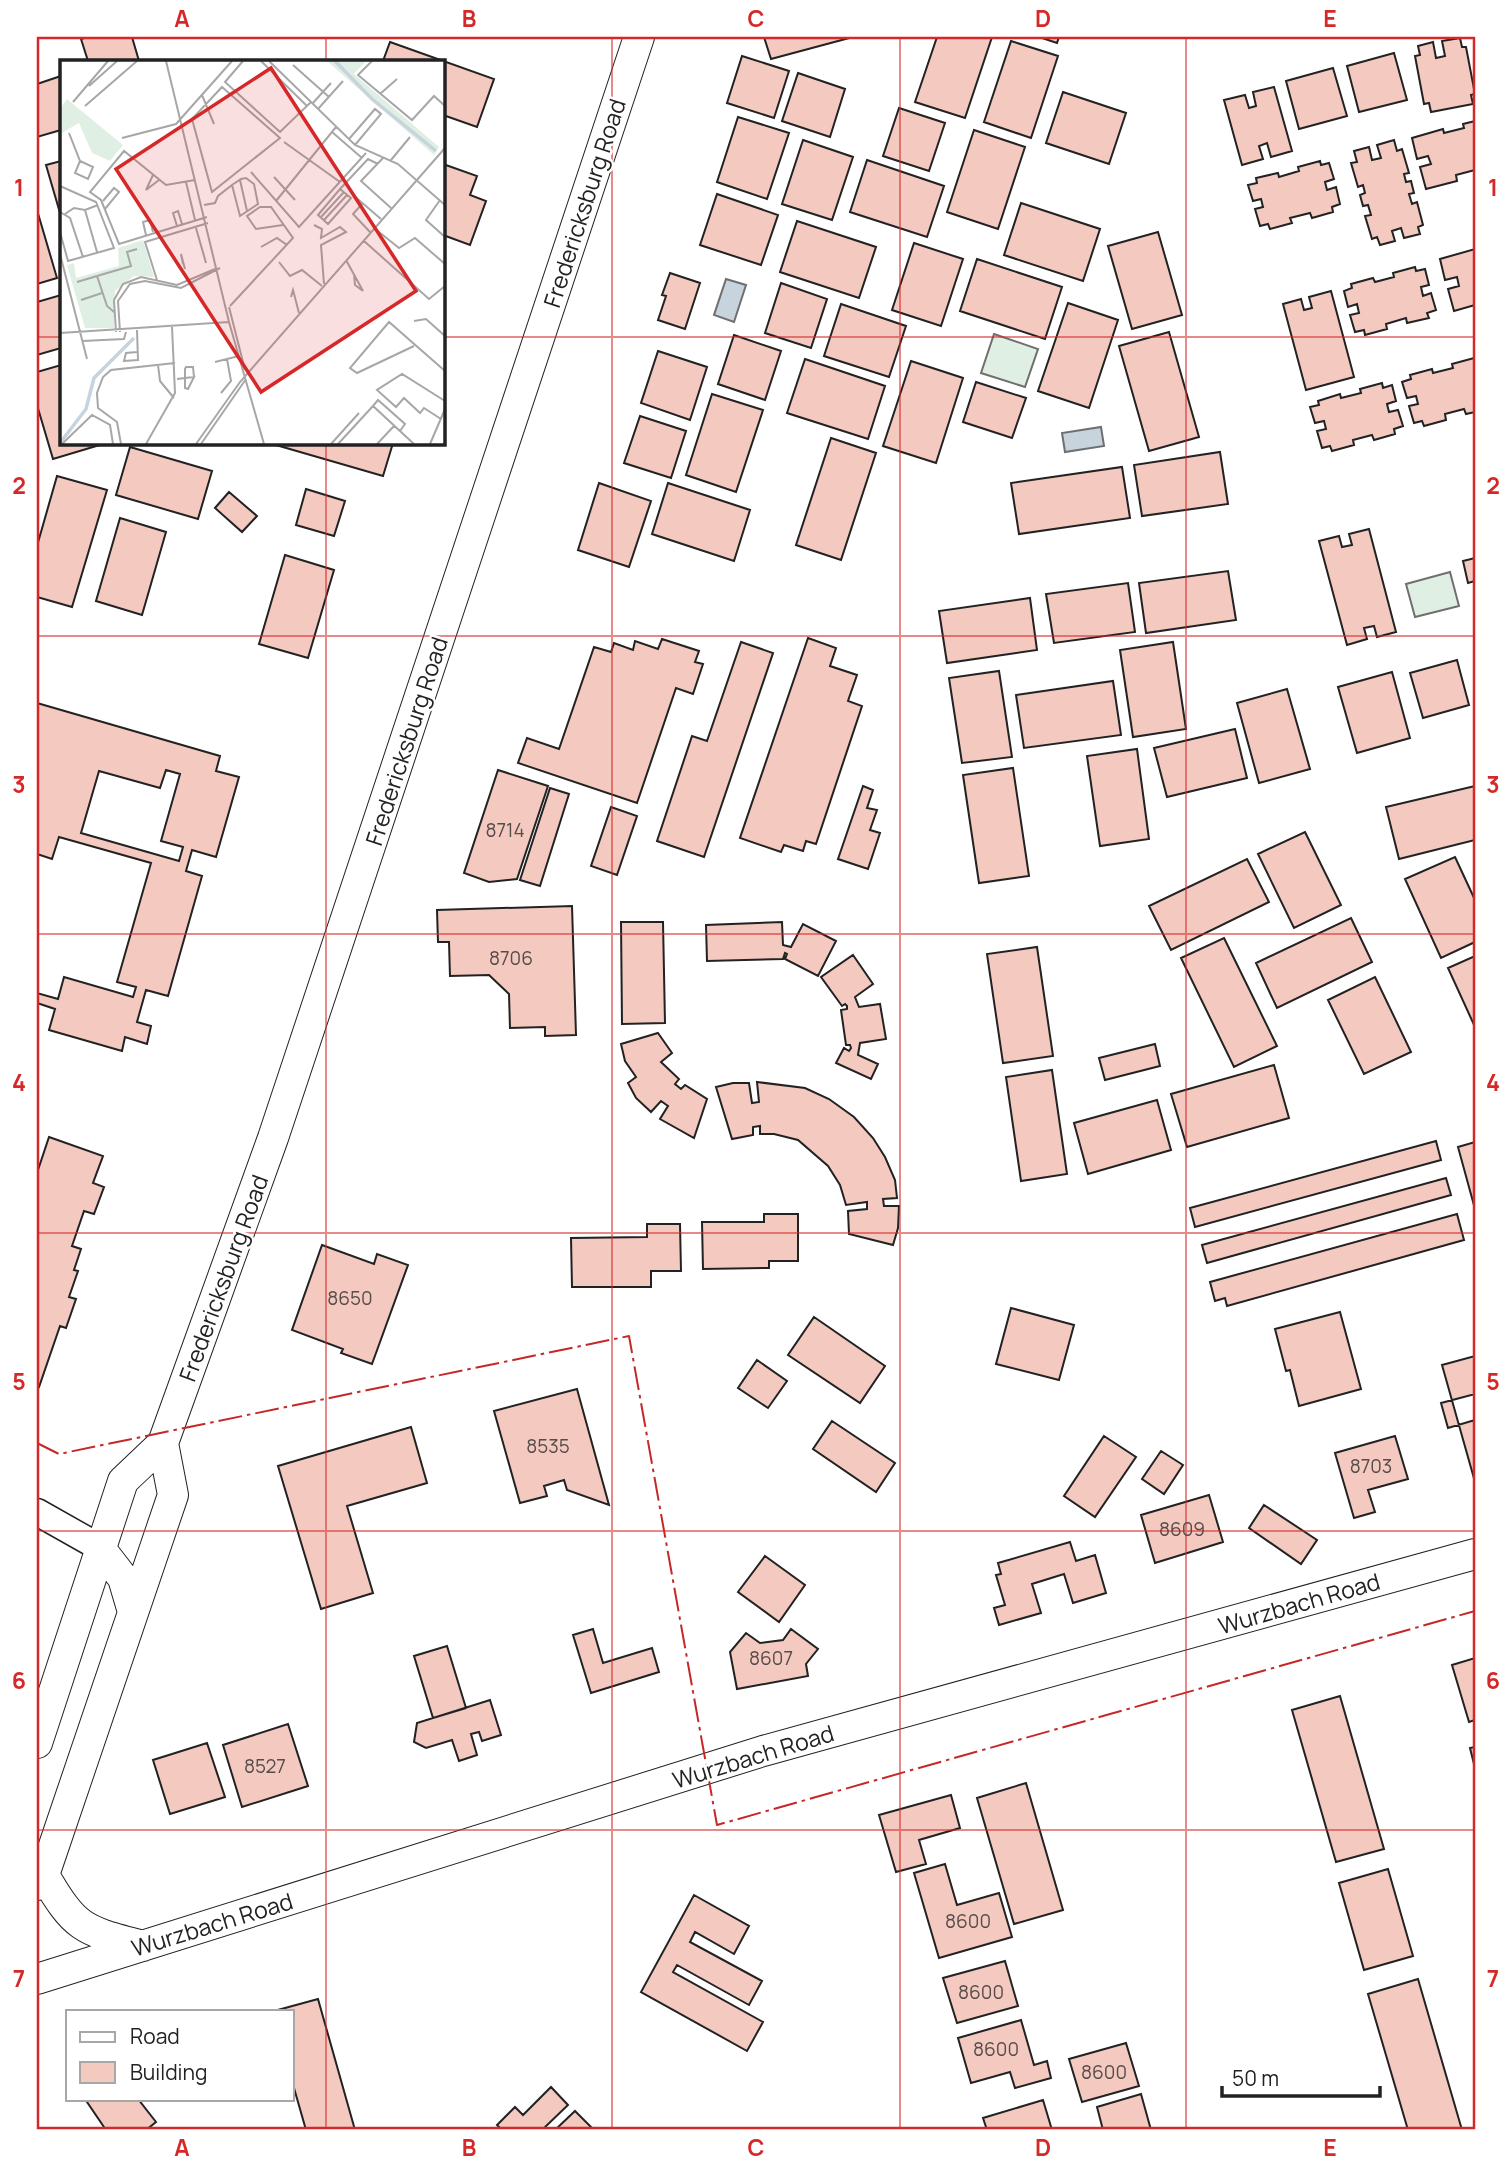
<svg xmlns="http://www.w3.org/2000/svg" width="1512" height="2167" font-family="Manrope,sans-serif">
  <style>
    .green { fill: #e0efe3; stroke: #6f6f6f; stroke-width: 2 }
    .water { fill: #c7d3dd; stroke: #6f6f6f; stroke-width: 2 }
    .building { fill: #f3c9c0; stroke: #222; stroke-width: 2; fill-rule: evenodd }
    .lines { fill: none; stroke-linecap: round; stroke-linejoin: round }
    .secondary-casing { stroke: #222; stroke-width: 29 }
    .primary-casing { stroke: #222; stroke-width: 32 }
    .secondary { stroke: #fff; stroke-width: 26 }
    .primary { stroke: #fff; stroke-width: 30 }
    .power { stroke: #c62828; stroke-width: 2; stroke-dasharray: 24 5 3.5 5; stroke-linecap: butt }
    .grid { fill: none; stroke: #d62828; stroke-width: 2; stroke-opacity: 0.55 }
    .labels { text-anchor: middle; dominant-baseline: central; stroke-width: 5; stroke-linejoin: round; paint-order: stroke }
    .number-label { font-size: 19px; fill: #564c4a }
    .street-label { font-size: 23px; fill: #222; stroke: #fff }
    .inset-river { fill: none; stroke: #c7d3dd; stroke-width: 3.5 }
    .inset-road { fill: none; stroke: #a7a7a7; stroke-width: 2 }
    .view { fill: #d62828; fill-opacity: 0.15; stroke: #d62828; stroke-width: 3.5 }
    .inset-edge { fill: none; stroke: #222; stroke-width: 3.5 }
    .neatline { fill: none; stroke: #d62828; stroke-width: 2.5 }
    .grid-label { font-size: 23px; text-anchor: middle; font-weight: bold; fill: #d62828 }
  </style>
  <rect width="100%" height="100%" fill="#fff"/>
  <path class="green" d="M994 334 1038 349 1025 387 981 373Z
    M1450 572 1459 606 1415 617 1406 584Z"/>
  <path class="water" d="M726 279 746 285 734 322 714 315Z
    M1101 427 1104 446 1065 452 1062 433Z"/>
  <path class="building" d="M88 37H132L139 61H88L81 39Z
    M764 37H853L771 59Z
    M937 37H992L965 118 915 102Z
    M1039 37H1059L1057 43Z
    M1460 38 1462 47H1466L1475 94 1471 95 1473 104 1431 112 1429 103 1424 104 1415 56 1420 55 1418 46 1433 42 1436 58 1445 56 1442 41Z
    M1011 41 1058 56 1031 138 984 122Z
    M390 42 494 79 477 127 443 115V61H383Z
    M1394 53 1407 100 1359 112 1347 66Z
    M742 56 789 71 774 118 727 103Z
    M1333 68 1347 116 1299 129 1286 81Z
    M798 73 845 89 830 137 782 121Z
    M61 76V130L37 137V84Z
    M1274 87 1292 151 1271 157 1267 143 1259 146 1263 159 1242 165 1224 100 1245 95 1249 108 1256 106 1253 92Z
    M1063 92 1126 113 1109 164 1046 143Z
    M899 108 945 123 929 171 883 156Z
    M738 117 789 133 767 199 717 182Z
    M1475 121V170L1456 175 1457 181 1426 189 1420 167 1431 164 1428 156 1417 159 1412 138 1443 129 1444 133 1464 128 1463 124Z
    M974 130 1025 147 998 229 947 212Z
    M803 140 853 157 832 220 782 204Z
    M1394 140 1397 151 1402 149 1409 173 1404 174 1406 182 1411 181 1414 193 1409 194 1412 204 1417 202 1423 225 1418 227 1420 234 1404 238 1401 228 1392 231 1395 241 1380 245 1377 237 1372 239 1365 216 1371 215 1368 205 1363 206 1360 195 1365 193 1363 185 1358 187 1351 163 1357 162 1354 151 1369 147 1372 160 1381 158 1377 145Z
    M867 160 944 186 927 237 850 212Z
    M61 161V213H60L46 165Z
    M1320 161 1321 165 1329 163 1334 179 1325 182 1327 190 1336 187 1340 204 1332 207 1333 212 1312 218 1310 213 1290 218 1292 223 1270 229 1268 224 1260 226 1255 209 1263 207 1261 199 1253 201 1248 185 1257 183 1256 178 1278 173 1279 177 1299 171 1298 167Z
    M443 164 477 176 470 195 486 201 470 245 443 235Z
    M717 194 778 215 761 265 700 245Z
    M1021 203 1100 229 1083 281 1004 255Z
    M37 210 57 278 37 284Z
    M797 221 876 247 859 298 780 272Z
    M1158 232 1182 315 1132 329 1108 246Z
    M914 243 963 259 941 326 892 310Z
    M1475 249V305L1454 311 1448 289 1459 286 1457 277 1445 280 1440 259Z
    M977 259 1062 287 1045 339 960 311Z
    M1415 267 1416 271 1425 269 1429 285 1421 287 1423 296 1431 293 1436 310 1427 313 1429 318 1407 323 1406 318 1386 324 1387 329 1365 335 1364 330 1355 332 1350 315 1359 313 1357 304 1348 307 1344 291 1352 288 1351 284 1373 278 1375 282 1394 277 1393 273Z
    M670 273 700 283 685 329 658 320 666 296 662 295Z
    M781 283 827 299 811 348 765 333Z
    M1331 291 1354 377 1306 390 1283 304 1301 299 1304 310 1312 308 1309 297Z
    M61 295V348L37 355V302Z
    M1068 303 1118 320 1089 408 1038 391Z
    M841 304 906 326 889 377 824 356Z
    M1169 332 1199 437 1149 451 1119 346Z
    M734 335 781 351 765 400 718 384Z
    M658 351 707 367 690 420 641 403Z
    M1474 358 1475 412 1466 414 1464 409 1445 414 1446 420 1424 426 1422 421 1414 423 1409 406 1418 404 1416 396 1407 398 1402 382 1411 379 1410 375 1432 369 1433 373 1453 368 1452 364Z
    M805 359 885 386 868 439 787 413Z
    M911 361 963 378 936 463 883 446Z
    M61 365V443L103 444 53 459 37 405V372Z
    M976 382 1026 398 1012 438 963 422Z
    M1382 383 1383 388 1392 385 1396 401 1387 404 1389 412 1398 410 1403 426 1394 429 1395 434 1374 440 1372 435 1353 440 1354 445 1332 451 1330 446 1322 448 1317 431 1326 429 1324 421 1315 423 1310 407 1319 405 1318 401 1340 394 1341 398 1361 393 1360 389Z
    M712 394 763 410 736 492 686 475Z
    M640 416 686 431 671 478 624 463Z
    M831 438 876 453 841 560 796 545Z
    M269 443H393L383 476Z
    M130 447 212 471 198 519 116 495Z
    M1220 452 1228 504 1142 516 1134 465Z
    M1122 467 1130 518 1019 534 1011 483Z
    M57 476 107 490 72 607 37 597V546Z
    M599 483 651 501 629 567 578 550Z
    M668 483 750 510 734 561 652 534Z
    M306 489 345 501 334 536 296 525Z
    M229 492 257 516 242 532 215 508Z
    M120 518 166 532 142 615 96 601Z
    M1369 529 1396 632 1377 637 1374 626 1364 628 1367 639 1347 645 1319 541 1339 536 1342 547 1352 545 1349 534Z
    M285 555 334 570 308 658 259 644Z
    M1475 558V581L1468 583 1463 561Z
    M1228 571 1236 620 1146 633 1139 583Z
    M1128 583 1135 632 1054 643 1046 594Z
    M1030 598 1037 650 947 663 939 611Z
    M808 638 836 648 830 666 857 675 848 701 862 706 816 844 806 841 803 851 784 845 781 852 740 838Z
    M662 639 699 651 695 662 703 664 693 694 676 688 637 803 518 763 527 738 559 749 594 647 611 652 614 643 633 650 635 641 658 649Z
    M741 642 773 653 704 857 657 841 692 736 707 741Z
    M1173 642 1186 729 1133 737 1120 650Z
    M1457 660 1469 705 1423 718 1410 673Z
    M999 671 1012 757 962 763 949 678Z
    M1392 672 1410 738 1357 753 1338 687Z
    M1113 681 1121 735 1024 748 1016 695Z
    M1287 689 1310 769 1259 783 1237 703Z
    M37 703 220 756 216 771 239 777 216 857 192 850 186 871 202 876 168 996 146 990 137 1022 151 1026 147 1044 125 1037 122 1051 49 1030 55 1009 37 1003V993L58 999 64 977 133 997 136 987 117 982 151 863 59 837 52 859 37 854ZM166 770 180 774 161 841 183 847 179 861 81 833 99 771 160 788Z
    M1235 729 1247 778 1167 797 1154 748Z
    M1137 749 1149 839 1100 846 1087 756Z
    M1013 768 1029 876 979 883 963 775Z
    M498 770 548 786 517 879 489 882 464 873Z
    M863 786 873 790 867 808 877 810 870 830 880 833 868 869 838 859Z
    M1475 786V840L1399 859 1386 807Z
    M550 788 569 794 540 886 520 880Z
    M611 807 637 816 617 875 591 866Z
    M1305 832 1341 905 1294 928 1258 854Z
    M1455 857 1475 900V942L1441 958 1405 879Z
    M1247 859 1269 902 1171 950 1149 906Z
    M572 906 576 1035 545 1036V1027L510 1028 509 994 489 975 450 976 449 942H438L437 910Z
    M1351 918 1372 962 1277 1008 1256 963Z
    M621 922H663L665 1023 622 1024Z
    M782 922 783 945 791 947 803 924 836 941 818 976 785 959 787 954 785 953 783 959 707 961 706 925Z
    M1224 938 1277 1046 1234 1067 1181 958Z
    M1037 947 1053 1056 1003 1063 987 954Z
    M853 955 873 984 855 997 859 1007 880 1004 886 1039 860 1043 858 1055 878 1064 871 1079 836 1063 844 1048 849 1051 851 1048 850 1045H846L841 1010 847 1009V1006L845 1004 842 1006 821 977Z
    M1475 956V1027L1448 968Z
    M1375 977 1411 1052 1364 1074 1328 1000Z
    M658 1033 672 1053 661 1062 679 1079 675 1084 681 1089 685 1085 707 1099 694 1138 660 1119 668 1106 661 1101 651 1112 636 1098 628 1083 636 1077 625 1061 621 1044Z
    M1155 1044 1160 1066 1105 1080 1099 1058Z
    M1274 1065 1289 1118 1187 1147 1171 1094Z
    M1052 1070 1067 1174 1021 1181 1006 1077Z
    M757 1082 805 1088 829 1099 854 1117 873 1138 885 1157 895 1180 897 1198 883 1199 884 1206H899L898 1228 893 1245 849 1234 848 1211 867 1209V1202L846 1205 840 1185 828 1166 798 1140 774 1134H760V1126L753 1127V1135L732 1139 716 1087 733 1083H749L752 1103 759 1102Z
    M1157 1100 1171 1150 1088 1174 1074 1123Z
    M49 1137 103 1156 93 1183 104 1187 94 1214 84 1211 72 1246 81 1249 74 1270 78 1271 69 1297 76 1299 66 1328 60 1326 39 1387 37 1386V1173Z
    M1436 1141 1441 1160 1195 1227 1190 1208Z
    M1475 1142V1209L1458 1147Z
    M1446 1178 1451 1195 1207 1263 1202 1245Z
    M764 1214H798V1261H769V1268L703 1269 702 1222H764Z
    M1457 1214 1464 1240 1227 1306 1225 1298 1215 1301 1210 1282Z
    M647 1224H680L681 1271H651V1287H572L571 1238 647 1237Z
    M322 1245 374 1264 377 1254 408 1265 372 1364 341 1353 343 1349 292 1330Z
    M1011 1308 1074 1325 1059 1380 996 1364Z
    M1340 1312 1361 1389 1299 1406 1290 1370 1286 1371 1275 1329Z
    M814 1317 885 1366 860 1403 788 1355Z
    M1475 1356V1482L1442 1365Z
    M757 1360 787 1381 768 1408 738 1388Z
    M577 1389 609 1505 567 1490 564 1480 544 1486 547 1496 520 1503 494 1411Z
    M1475 1394V1420L1448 1428 1441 1403Z
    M832 1421 895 1463 876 1492 813 1449Z
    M411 1427 427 1483 347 1506 373 1593 321 1609 278 1466Z
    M1104 1436 1136 1457 1095 1517 1064 1496Z
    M1395 1436 1408 1479 1368 1490 1375 1512 1354 1518 1335 1453Z
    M1161 1451 1183 1465 1164 1494 1142 1479Z
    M1209 1495 1223 1542 1155 1563 1141 1515Z
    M1264 1505 1317 1540 1301 1564 1249 1528Z
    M1070 1542 1076 1561 1095 1555 1106 1593 1073 1603 1064 1574 1032 1584 1041 1613 999 1625 994 1608 1005 1605 996 1575 1001 1574 998 1563Z
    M765 1556 805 1585 779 1622 738 1592Z
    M593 1629 603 1663 652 1648 659 1672 591 1693 573 1635Z
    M791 1629 818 1649 806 1664 808 1676 737 1689 730 1652 746 1633 760 1643 783 1640Z
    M447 1646 466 1708 433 1718 414 1656Z
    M1475 1658V1720L1469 1722 1452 1665Z
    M1340 1696 1384 1849 1336 1862 1292 1710Z
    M490 1700 501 1735 482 1741 479 1732 471 1734 477 1755 459 1761 452 1740 426 1748 414 1742 417 1723Z
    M288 1724 308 1786 242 1807 223 1745Z
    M207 1743 225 1797 170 1814 153 1760Z
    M1475 1747V1768L1470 1748Z
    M1026 1783 1063 1910 1014 1924 977 1798Z
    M951 1795 960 1828 919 1840 926 1864 896 1872 879 1815Z
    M945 1864 957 1905 999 1893 1012 1937 939 1958 914 1873Z
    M1388 1869 1413 1956 1364 1970 1339 1883Z
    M694 1895 749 1926 734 1954 695 1932 690 1942 762 1981 749 2005 677 1965 673 1972 763 2022 747 2051 641 1992Z
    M1005 1961 1018 2006 957 2023 943 1978Z
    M1418 1979 1462 2130H1408L1368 1994Z
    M318 1999 355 2130H306L292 2081V2011H274Z
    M1021 2020 1034 2065 1047 2061 1051 2078 1015 2088 1010 2072 971 2083 958 2038Z
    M1126 2043 1139 2086 1082 2102 1069 2059Z
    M551 2087 568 2105 542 2130H502L497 2125 515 2107 523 2115Z
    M1141 2094 1151 2130H1103L1097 2107Z
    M85 2099H138L156 2122 146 2130H106Z
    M1043 2100 1052 2130H987L983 2118Z
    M575 2111 591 2127 588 2130H555Z"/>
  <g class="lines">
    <defs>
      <path id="secondary" d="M37 1512 99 1547"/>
      <path id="primary" d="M99 1547 123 1578 133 1612
        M37 1743 123 1481 163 1443 273 1138 639 37
        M44 1875C76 1930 83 1930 143 1946
        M37 1885 44 1875 173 1495 163 1443
        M37 1979 763 1751 1475 1554"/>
    </defs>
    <use href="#secondary" class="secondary-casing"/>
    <use href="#primary" class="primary-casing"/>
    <use href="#secondary" class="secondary"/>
    <use href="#primary" class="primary"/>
    <path class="power" d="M37 1443 59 1454 629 1336 717 1825 1475 1611"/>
  </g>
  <path class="grid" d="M326 37V61M612 37V2130M900 37V2130M1186 37V2130M37 337H61M443 337H1475M326 443V2130M37 636H1475M37 934H1475M37 1233H1475M37 1531H1475M37 1830H1475"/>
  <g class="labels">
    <g class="number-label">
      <text x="505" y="830">8714</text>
      <text x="511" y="958">8706</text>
      <text x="350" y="1298">8650</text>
      <text x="548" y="1446">8535</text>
      <text x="1371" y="1466">8703</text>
      <text x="1182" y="1529">8609</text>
      <text x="771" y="1658">8607</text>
      <text x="265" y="1766">8527</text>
      <text x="968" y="1921">8600</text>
      <text x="981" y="1992">8600</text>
      <text x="996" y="2049">8600</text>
      <text x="1104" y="2072">8600</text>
    </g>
    <g class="street-label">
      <text transform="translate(584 203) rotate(-72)">Fredericksburg Road</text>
      <text transform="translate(406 741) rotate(-72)">Fredericksburg Road</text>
      <text transform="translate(223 1278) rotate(-70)">Fredericksburg Road</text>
      <text transform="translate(1299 1603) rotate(-16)">Wurzbach Road</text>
      <text transform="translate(753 1756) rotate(-17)">Wurzbach Road</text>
      <text transform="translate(212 1924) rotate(-17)">Wurzbach Road</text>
    </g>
  </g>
  <g transform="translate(60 60)">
    <rect width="385" height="385" fill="#fff"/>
    <path d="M267 1H306L294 14 379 87 374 95ZM7 39 63 85 50 101 32 93 19 63 0 74V49ZM83 180 94 217 74 216 55 231 54 268H25L7 205 14 203 16 218 59 206 58 188Z" fill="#e0efe3"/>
    <path class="inset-river" d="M275 1 312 39 376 91M0 383 26 349 34 318 74 278"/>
    <path class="inset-road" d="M106 1 169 262 204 384M183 1 165 22 220 72 251 42M201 1 247 46M209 1 295 85 338 104 385 145M312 1 298 15 352 60 374 36 385 46M233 5 269 37M29 26 57 1M162 27 220 78 152 132 132 59ZM320 34 337 19M142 35 154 64M13 42 48 1M252 44 271 23M25 46 77 1M258 49 283 21M272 72 302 98M9 73 20 101 33 107 28 119 15 113 20 101M62 78 116 64 172 1M289 79 315 49 321 54 295 85M224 82 280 122M323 98 301 121 331 148M331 100 350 77M191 112 239 167 306 93M93 115 86 130 99 120M214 117 235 140M135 120 106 125 64 91 30 132 41 140 59 184 147 157M180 120 187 151M126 122 135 160M0 126 36 142 54 188 8 201 0 172M280 129 258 155 268 164 291 138 280 129 308 99 318 104M293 135 321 159M380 140 366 160 385 177M43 141 54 128 59 132 45 149M216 141 276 67M303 143 293 154 310 172M144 145 155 143 158 136 172 125 181 119 186 118 194 124 198 144 180 156 172 125M25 150 37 192M0 152 10 158 23 197M5 154 14 148 25 150 38 145M261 157 284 132M264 160 287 135M254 165 262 169 261 178 280 167 286 172 261 185 264 224M117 166 113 153 118 151 122 164M136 168 146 203M314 168 339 188 355 178 385 204M86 175 83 162 90 160 93 172M304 181 369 239 385 226M201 187 217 178 227 185M0 194 27 299M286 200 303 231M219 202 230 216 242 210 262 226M123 204 121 194 125 209M294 214 295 225 303 231M37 216 71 206 67 192 77 189M97 220 85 182 148 163M17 222 37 216 47 246 54 252M231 237 233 230 239 253M21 240 42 233M170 246 233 178 211 147H200L187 156 196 169 223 165M169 247 185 310M354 261 366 259 385 276M56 272 54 240 63 224 81 217 117 225 155 209M60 272 58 241 70 224 85 221 121 228 160 208M0 273 169 262M22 281 64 279 66 272M354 286 297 313 290 308 329 262 385 311M77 292 66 293 64 301 78 300 77 270M155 302 179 296M98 305 100 321 114 338M117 319 125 318 134 317 128 329 125 328V309L126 307H133L134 317M161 333 171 321 167 299M313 346 318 340 345 364 340 371M381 359 364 348 360 353 344 338 336 347 317 330 342 314 385 341M2 384 32 355 50 365 53 384M61 384 57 362 38 348 37 333 43 317 51 310 115 303M86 384 115 333 112 267M136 384 180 322 385 88M141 384 186 319M271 384 299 353M278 384 313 346 354 384M317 384 334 366M370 384 385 349"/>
    <path class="view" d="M211 8 356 231 201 332 56 109Z"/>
    <rect width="385" height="385" class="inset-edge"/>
  </g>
  <rect width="1512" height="2167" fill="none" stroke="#ffffff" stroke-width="77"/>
  <rect x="66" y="2010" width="228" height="91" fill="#ffffff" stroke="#a7a7a7" stroke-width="2"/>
  <rect x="80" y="2032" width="35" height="10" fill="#ffffff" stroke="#a7a7a7" stroke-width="2"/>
  <text x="130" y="2044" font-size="21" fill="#222222">Road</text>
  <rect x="80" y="2062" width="35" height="21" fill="#f3c9c0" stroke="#a7a7a7" stroke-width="2"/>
  <text x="130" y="2080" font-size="21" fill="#222222">Building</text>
  <path d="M1222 2086v10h158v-10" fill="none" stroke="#222222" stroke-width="3.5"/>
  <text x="1232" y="2086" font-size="21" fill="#222222" stroke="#ffffff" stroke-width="5" paint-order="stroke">50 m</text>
  <rect x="38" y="38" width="1436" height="2090" class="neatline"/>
  <g class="grid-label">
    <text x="182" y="27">A</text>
    <text x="469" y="27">B</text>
    <text x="756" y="27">C</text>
    <text x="1043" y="27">D</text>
    <text x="1330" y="27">E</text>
    <text x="19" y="196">1</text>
    <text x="1493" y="196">1</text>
    <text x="19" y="494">2</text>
    <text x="1493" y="494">2</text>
    <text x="19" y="793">3</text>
    <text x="1493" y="793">3</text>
    <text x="19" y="1091">4</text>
    <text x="1493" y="1091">4</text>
    <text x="19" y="1390">5</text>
    <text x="1493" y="1390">5</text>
    <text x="19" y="1689">6</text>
    <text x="1493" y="1689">6</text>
    <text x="19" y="1987">7</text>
    <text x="1493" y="1987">7</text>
    <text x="182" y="2156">A</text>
    <text x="469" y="2156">B</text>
    <text x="756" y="2156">C</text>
    <text x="1043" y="2156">D</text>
    <text x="1330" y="2156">E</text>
  </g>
</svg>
